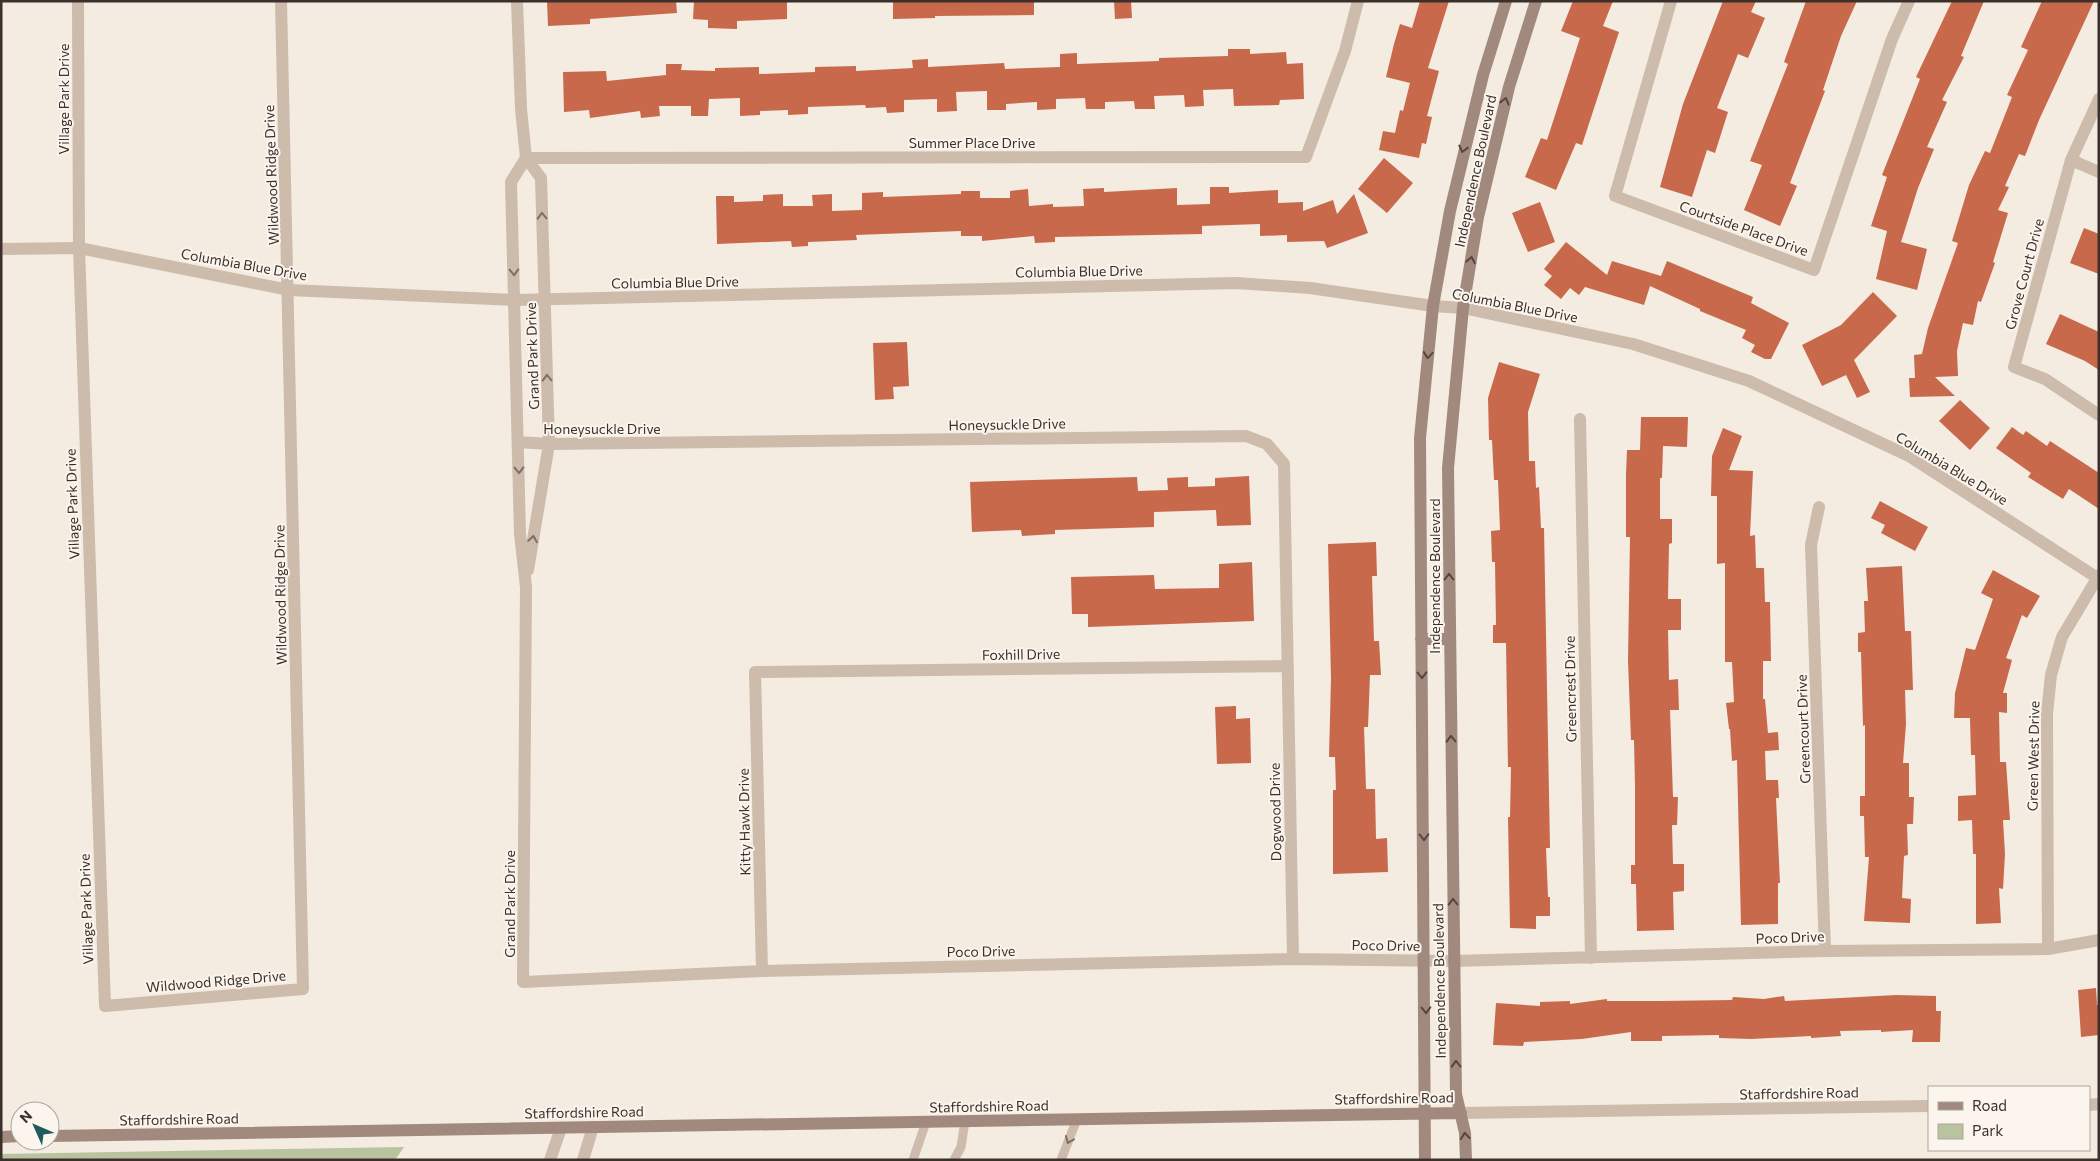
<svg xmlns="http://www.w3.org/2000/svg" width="2100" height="1161" font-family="Commissioner,sans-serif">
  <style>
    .green { fill: #b8c4a0 }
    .building { fill: #c8694b }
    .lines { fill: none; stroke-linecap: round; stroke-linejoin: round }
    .service { stroke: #cdbbac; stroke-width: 9 }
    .minor { stroke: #cdbbac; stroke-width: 12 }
    .tertiary { stroke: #cdbbac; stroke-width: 12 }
    .secondary { stroke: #a18a7d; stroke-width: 12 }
    .oneway { stroke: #544640 }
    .oneway2 { stroke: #7d6f65 }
    .labels { text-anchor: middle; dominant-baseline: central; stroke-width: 4; stroke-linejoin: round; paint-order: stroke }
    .street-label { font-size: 14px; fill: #3b302b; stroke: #fbf5ee }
  </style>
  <rect width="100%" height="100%" fill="#f4ebe1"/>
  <path class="green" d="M404 1147 395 1160H1V1154Z"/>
  <path class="building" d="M547 1H676L677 13 590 19V24L548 26Z
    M694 1H787V19L737 21V29L708 28V20L693 19Z
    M893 1H1034V15L935 16V18L893 19Z
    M1114 1H1131L1132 18 1115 19Z
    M1420 1H1449L1428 68 1439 71 1427 116 1432 117 1426 144 1422 143 1419 158 1379 150 1383 131 1395 133 1400 110 1403 111 1410 83 1386 77 1394 44 1400 24 1412 28Z
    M1573 1H1613L1603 26 1619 32 1582 145 1576 143 1556 190 1525 177 1541 138 1547 140 1580 38 1561 31Z
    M1723 1H1756L1751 12 1765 18 1748 58 1738 54 1717 108 1728 112 1715 153 1707 150 1692 197 1660 187 1683 104Z
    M1806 1H1857L1841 36 1823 90 1825 91 1790 183 1797 186 1780 226 1744 210 1762 165 1750 161 1788 64 1784 62Z
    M1952 1H1984L1961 56 1964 57 1942 100 1947 102 1927 147 1934 149 1918 188 1901 242 1927 249 1917 290 1876 279 1887 231 1871 226 1887 177 1882 175 1920 79 1916 77Z
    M2042 1H2094L2039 120 2025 156 2019 154 2005 186 2009 187 1998 210 2008 213 1993 262 1995 263 1981 302 1978 301 1973 325 1963 323 1957 351 1958 376 1935 377 1955 396 1910 397 1909 378H1915L1914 355 1922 354 1928 328 1958 243 1952 241 1969 185 1985 151 1990 153 2012 97 2007 95 2028 50 2021 47Z
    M1228 49H1250V54L1286 52 1287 64 1303 63 1304 99 1280 100 1279 105 1234 106 1233 89 1203 90 1204 106 1185 107 1184 95 1154 96 1155 109H1135L1134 101 1105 102V109H1086L1085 98 1056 99V109L1037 110V102L1006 104V110H987V91L956 92 957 111 937 112V99L904 100V112L887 113 886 107 866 108 865 105 808 107V114L788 115V110L760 111V115L740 116V98L709 99 708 116H691V106H659L660 116 641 118 640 111 590 118 589 110 564 112 563 72 606 71 607 81 666 75V64H682L681 70 715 71V68L759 67V74L815 72V67L856 66V71L913 68 912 60 928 59V67L1004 63 1005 69 1060 67V54L1077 53V64L1159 61V58L1228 56Z
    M1384 158 1413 183 1387 213 1358 189Z
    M1210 187H1229V193L1278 190V203L1303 202V211L1333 200 1337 214 1354 194 1368 233 1327 248 1324 241 1287 242V235L1260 236V224L1202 226V234L1055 237V242L1035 243 1034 236 982 241V236H961V231L856 235 857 240 808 242V246L792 247 791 241 717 244 716 196H734V202L763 201V195L783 194V206H813L812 195 832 194V211L862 210V193L883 192V197L961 194V191H980V198H1010V191L1028 189 1029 206 1053 204V207L1084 206 1083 189 1104 188V192L1177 188V205L1210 204Z
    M1540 202 1555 242 1528 252 1512 213Z
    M2084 228 2099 234V274L2070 263Z
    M1566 242 1607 275 1612 261 1661 276 1667 261 1753 297 1751 303 1789 323 1771 359H1765L1751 352 1755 345 1742 338 1746 330 1700 311V309L1650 286 1644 305 1585 287 1579 295 1570 288 1561 299 1544 285 1552 276 1544 269Z
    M1873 292 1897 316 1854 360 1870 392 1857 398 1846 375 1822 386 1802 345 1841 325Z
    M2060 314 2099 332V370L2085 361 2046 344Z
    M907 342 909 386 893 387 894 399 875 400 873 343Z
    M1499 362 1540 374 1528 412 1529 461H1535L1536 488 1539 487 1541 528H1544L1550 848H1546L1548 897H1550V916H1536V929L1510 928 1508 817H1510L1511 767H1508L1506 643H1493V625H1496L1495 562H1492L1491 531 1500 530 1498 480H1494L1492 440H1489L1488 398Z
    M1960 400 1990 428 1970 450 1939 421Z
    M1641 417H1688L1687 447 1663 446 1662 478H1660V519H1672V543L1669 544 1668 599H1681V630H1668L1669 680 1678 679 1679 710H1670L1673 797H1678L1677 825H1672L1673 864H1684V891L1673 892 1674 930 1637 931 1636 884H1631V865H1635V786L1634 740H1631L1628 660 1630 537H1626V474L1627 450H1640Z
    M2012 427 2023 435 2026 431 2047 446 2050 441 2099 473V509L2069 489 2063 499 2028 477 2031 473 1996 448Z
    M1723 428 1742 436 1729 470 1753 471 1750 536 1755 535 1756 568H1764L1765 602H1770L1771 661H1763V699H1765L1768 733 1778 732 1779 750 1765 751 1766 780H1778L1779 798H1776L1780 883H1778V924L1741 925 1737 760 1732 761 1730 729H1729L1726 703 1734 702 1732 662H1725V563L1717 564V496H1711L1712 456Z
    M1249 476 1251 525 1217 526 1216 510 1154 512V527L1055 530V534L1022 536 1021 530 972 532 970 482 1137 477 1138 491 1168 490 1167 478 1188 477V487L1215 486V478Z
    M1880 501 1928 527 1915 551 1881 533 1885 525 1871 518Z
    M1376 542 1377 576H1372L1374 641H1379L1381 675H1370L1368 727H1364L1366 789H1375L1376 839 1387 838 1388 872 1333 874V790H1336L1335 757H1329L1331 679 1328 544Z
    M1252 562 1254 621 1088 627V614H1072L1071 577 1154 575 1155 589 1219 588V564Z
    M1902 566 1905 631H1911L1913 690H1905L1906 724 1903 763H1909V797H1914L1913 824H1907L1908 855 1904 856 1902 898 1911 899 1910 923 1864 921 1869 857H1865L1864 816H1860V796H1865V725L1863 726 1861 652H1858V633L1865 632 1864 601H1868L1866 568Z
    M1993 570 2040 596 2027 618 2022 615 2006 658 2012 660 2003 693H2007V713L1999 712 2000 762H2006L2010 820H2003L2005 854 2003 889 1999 888 2001 923 1976 924V854H1973L1972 820 1958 821V796L1976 795 1975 755H1971L1970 718H1954L1955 693 1966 648 1975 650 1993 599 1981 593Z
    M1236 706V719L1250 718 1251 763 1217 764 1215 707Z
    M2096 988 2097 1005H2099V1035L2081 1037 2078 990Z
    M1896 995 1936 996V1011H1941L1940 1042H1912L1913 1030 1881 1032V1030L1840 1031 1841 1036 1811 1038V1036L1751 1039 1719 1038V1035L1662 1036V1041H1631V1032L1582 1039 1524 1042 1523 1046 1493 1045 1496 1003 1540 1006V1002L1570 1001V1004L1607 999V1001H1661L1732 1000 1733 997 1764 999 1784 996 1785 1001Z"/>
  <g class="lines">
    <path class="service" d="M913 1160 926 1122
      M954 1160 961 1147 965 1121
      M1061 1160 1077 1119"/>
    <path class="minor" d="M78 1 79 248 105 1006 303 989 281 1
      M517 1 521 109 526 158 541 178 549 444 528 570
      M1671 1 1615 196 1814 270 1892 39 1909 1
      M2099 99 2071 160 2014 367 2045 379 2099 415
      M526 158 511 182 520 534 526 587 523 982 762 971 1293 959 1453 961 1825 951 2048 949 2099 940
      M526 158 1306 157 1345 51 1358 1
      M2071 160 2099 172
      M1580 419 1591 958
      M518 442 549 444 1246 436 1267 444 1284 464 1293 959
      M1819 507 1811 545 1825 951
      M2048 949 2047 714 2051 675 2062 637 2099 575
      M762 971 755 672 1288 666
      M550 1160 561 1128
      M583 1160 593 1127"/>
    <path class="tertiary" d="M1 249 79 248 289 290 515 300 1236 283 1310 288 1433 306 1463 308 1633 344 1749 381 1909 456 2099 579
      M2089 1105 2099 1104
      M1461 1113 1929 1106"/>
    <path class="secondary" d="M1421 639H1449
      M50 1136 1461 1113
      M1 1137 20 1136
      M1425 1160 1420 438 1433 306 1450 211 1483 75 1506 1
      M1466 1160 1465 1133 1456 1094 1448 468 1463 308 1478 217 1509 87 1536 1"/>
  </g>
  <defs><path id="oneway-chevron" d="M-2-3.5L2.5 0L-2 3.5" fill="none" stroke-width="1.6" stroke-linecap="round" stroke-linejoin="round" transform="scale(1.25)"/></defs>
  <g class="oneway">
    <use href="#oneway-chevron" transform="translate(1505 101) rotate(-76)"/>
    <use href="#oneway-chevron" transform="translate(1463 149) rotate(104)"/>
    <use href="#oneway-chevron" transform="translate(1471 260) rotate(-80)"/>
    <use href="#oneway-chevron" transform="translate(1428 355) rotate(95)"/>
    <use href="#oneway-chevron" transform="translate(1449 577) rotate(-90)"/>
    <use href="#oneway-chevron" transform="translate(1422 675) rotate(89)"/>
    <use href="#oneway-chevron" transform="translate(1451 739) rotate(-91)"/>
    <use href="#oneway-chevron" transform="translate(1424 837) rotate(89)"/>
    <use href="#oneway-chevron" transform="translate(1453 902) rotate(-91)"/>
    <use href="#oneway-chevron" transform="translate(1426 1010) rotate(89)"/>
    <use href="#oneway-chevron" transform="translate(1456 1064) rotate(-91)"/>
    <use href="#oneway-chevron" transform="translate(1465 1136) rotate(-96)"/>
  </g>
  <g class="oneway2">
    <use href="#oneway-chevron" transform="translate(542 216) rotate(-92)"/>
    <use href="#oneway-chevron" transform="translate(514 272) rotate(88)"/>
    <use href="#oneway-chevron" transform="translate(547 378) rotate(-92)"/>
    <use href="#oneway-chevron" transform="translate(519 470) rotate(89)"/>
    <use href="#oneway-chevron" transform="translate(533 539) rotate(-81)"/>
    <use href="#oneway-chevron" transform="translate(1069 1140) rotate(112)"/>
  </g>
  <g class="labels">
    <g class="street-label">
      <text transform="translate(63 99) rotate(-90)">Village Park Drive</text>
      <text x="972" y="142">Summer Place Drive</text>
      <text transform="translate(1475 171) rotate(-78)">Independence Boulevard</text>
      <text transform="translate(271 175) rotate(-92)">Wildwood Ridge Drive</text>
      <text transform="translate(1744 228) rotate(20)">Courtside Place Drive</text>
      <text transform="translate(244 264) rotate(10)">Columbia Blue Drive</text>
      <text transform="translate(1079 271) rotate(-1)">Columbia Blue Drive</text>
      <text transform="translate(2024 274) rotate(-75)">Grove Court Drive</text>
      <text transform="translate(675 282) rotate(-1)">Columbia Blue Drive</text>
      <text transform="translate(1515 305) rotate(11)">Columbia Blue Drive</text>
      <text transform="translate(532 356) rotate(-92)">Grand Park Drive</text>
      <text transform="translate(1007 424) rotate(-1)">Honeysuckle Drive</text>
      <text x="602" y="428">Honeysuckle Drive</text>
      <text transform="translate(1952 468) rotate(31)">Columbia Blue Drive</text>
      <text transform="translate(72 504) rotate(-92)">Village Park Drive</text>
      <text transform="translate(1434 576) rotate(-90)">Independence Boulevard</text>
      <text transform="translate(280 595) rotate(-91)">Wildwood Ridge Drive</text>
      <text transform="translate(1021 654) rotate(-1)">Foxhill Drive</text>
      <text transform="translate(1570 689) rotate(-91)">Greencrest Drive</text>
      <text transform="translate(1803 729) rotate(-92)">Greencourt Drive</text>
      <text transform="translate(2033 756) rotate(-89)">Green West Drive</text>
      <text transform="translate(1275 812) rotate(-91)">Dogwood Drive</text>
      <text transform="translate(744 822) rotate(-91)">Kitty Hawk Drive</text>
      <text transform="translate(509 904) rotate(-90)">Grand Park Drive</text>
      <text transform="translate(86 909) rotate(-92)">Village Park Drive</text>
      <text transform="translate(1790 937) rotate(-2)">Poco Drive</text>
      <text transform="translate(1386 945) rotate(1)">Poco Drive</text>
      <text transform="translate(981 951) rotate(-1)">Poco Drive</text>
      <text transform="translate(216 981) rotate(-5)">Wildwood Ridge Drive</text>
      <text transform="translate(1439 981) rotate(-91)">Independence Boulevard</text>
      <text transform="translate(1799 1093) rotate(-1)">Staffordshire Road</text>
      <text transform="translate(1394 1098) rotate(-1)">Staffordshire Road</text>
      <text transform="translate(989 1106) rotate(-1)">Staffordshire Road</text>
      <text transform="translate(584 1112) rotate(-1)">Staffordshire Road</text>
      <text transform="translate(179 1119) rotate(-1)">Staffordshire Road</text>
    </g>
  </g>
  <rect width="2100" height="1161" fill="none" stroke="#3b302b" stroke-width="5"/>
  <rect x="1928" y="1086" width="162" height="65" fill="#fbf5ee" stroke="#aea6a0"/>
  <rect x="1938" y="1102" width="25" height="8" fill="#a18a7d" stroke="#aea6a0"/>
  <text x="1972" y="1111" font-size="15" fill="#3b302b">Road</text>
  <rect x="1938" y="1124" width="25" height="15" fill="#b8c4a0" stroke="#aea6a0"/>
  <text x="1972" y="1136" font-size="15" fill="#3b302b">Park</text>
  <g transform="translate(35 1126) rotate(315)"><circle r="24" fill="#fbf5ee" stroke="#aea6a0"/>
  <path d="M0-4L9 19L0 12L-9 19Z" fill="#1f5a5e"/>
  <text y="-8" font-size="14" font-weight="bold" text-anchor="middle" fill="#3b302b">N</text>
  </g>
</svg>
